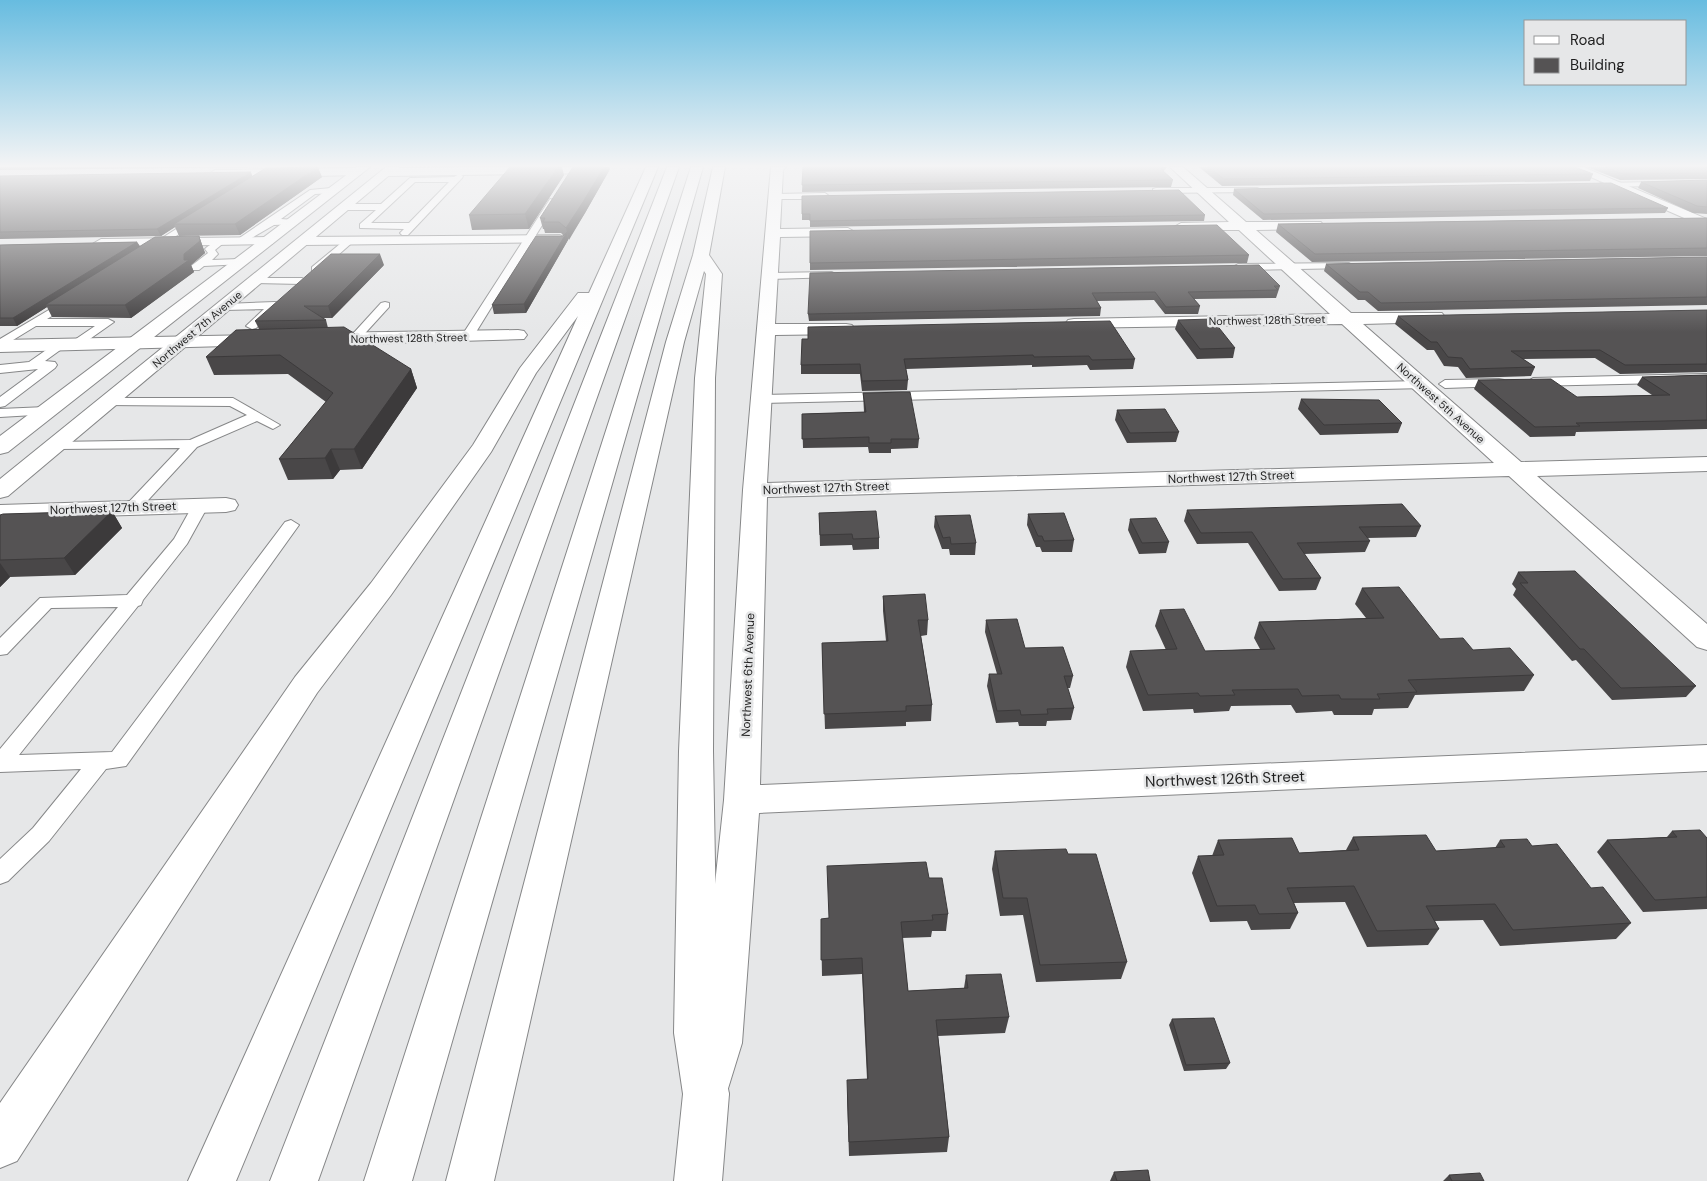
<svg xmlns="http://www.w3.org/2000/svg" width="1707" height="1181" font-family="'DM Sans',sans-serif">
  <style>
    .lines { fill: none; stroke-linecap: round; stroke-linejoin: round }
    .service-casing { stroke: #868788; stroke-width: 2 }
    .minor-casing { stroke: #868788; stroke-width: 2 }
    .primary-casing { stroke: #868788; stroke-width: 2 }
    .motorway-casing { stroke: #868788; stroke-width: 2 }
    .service { fill: #fff; fill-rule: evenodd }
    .minor { fill: #fff; fill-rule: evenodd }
    .primary { fill: #fff; fill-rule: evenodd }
    .motorway { fill: #fff; fill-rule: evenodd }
    .wall { fill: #494748 }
    .shaded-wall { fill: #3c3a3b }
    .building { fill: #555354; stroke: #3c3a3b }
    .labels { text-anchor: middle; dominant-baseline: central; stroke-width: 5; stroke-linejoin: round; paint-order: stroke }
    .far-street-label { font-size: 11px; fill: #1f1f1f; stroke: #e6e7e8 }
    .street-label { font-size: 12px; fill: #1f1f1f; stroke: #e6e7e8 }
    .near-street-label { font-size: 15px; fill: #1f1f1f; stroke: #e6e7e8 }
  </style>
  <rect width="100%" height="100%" fill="#e6e7e8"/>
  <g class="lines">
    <defs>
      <path id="service" d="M459 174 463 176 462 178 408 235H402L400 233 404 229 360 228V224L376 210H344L340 207 344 204H381L410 178 454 177ZM415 182H449L409 223H371Z
        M1707 181V185L1601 187 1597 185 1601 183Z
        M331 188 334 189V193L315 194 281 219 294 220V224L274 225 243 243 235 241 310 190Z
        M1156 188H1257L1261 190 1257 192 1153 193V189Z
        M775 194 825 193 829 196 825 199H772L771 197Z
        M550 199 557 201 473 337 467 341 463 339 461 337Z
        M195 217 202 219 153 251 145 249Z
        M221 238 226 241 215 250 218 254 212 260 239 259 243 260V264L204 266 199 270H191V266L208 253 205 249 207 247Z
        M346 239 354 241 320 271H312V267Z
        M1349 263 1354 266 1353 268 1238 270 1233 267 1238 264Z
        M832 272 837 275 836 277 770 279 765 276 770 273Z
        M254 278H302L307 281 302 284 250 283V279Z
        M69 298 73 299V303L47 319H108L114 322 77 348 71 344 73 341 95 326H36L0 348V339Z
        M275 302 279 303V307L256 328 252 329 246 326 264 309 225 310 220 307 225 304Z
        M385 302 389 303V307L358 341H350V337L381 303Z
        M59 341 65 345 63 348 45 361 55 362 57 365 55 368 5 406 0 407V397L38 369 0 373V365L29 362Z
        M1707 374V382L1533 386 1527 382 1533 378Z
        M1499 379 1504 380 1505 383 1504 386 1445 388 1439 384 1445 380Z
        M1421 381 1426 382 1427 385 1426 388 762 403 755 399 762 395Z
        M110 398H233L280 425 273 429 257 421 197 447 138 511H126L124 508 126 505 180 448 57 449 50 445 52 442 190 440 247 415 230 406 105 405 103 402Z
        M46 407 51 408 53 411 51 414 0 417V409Z
        M200 501 208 506 187 544 143 600 141 605 138 606 19 755 112 752 285 522 291 520 299 525 126 766 106 769 49 841 8 881 0 884V859L33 828 81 769 0 772V749L118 607 51 608 7 654 0 655V638L40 598 127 595 174 539 194 503Z"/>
      <path id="minor" d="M512 167H603L605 169 599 173 387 176 381 172 387 168Z
        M771 167H786L783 170 780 229 848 228 855 232 848 236 780 237 775 324H846L852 325 855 329 852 333 846 334 775 335 767 483 1494 463 1342 324 1068 328 1065 324 1068 320 1074 319 1330 314 1239 230H1176L1174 227 1181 223 1229 222 1170 167H1183L1246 222H1321L1323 225 1321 228 1316 229 1256 230 1351 313H1442L1445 317 1442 321 1436 322 1363 324 1521 462 1707 457V471L1537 476 1707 624V650L1697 647 1509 476 767 497 760 785 1707 745V771L759 813 742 1043 726 1095 710 1102 694 1095 687 1079 698 1043 724 800 743 490Z
        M1568 167H1583L1707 219V228Z
        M356 168 360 169 362 172 360 175 215 178 209 174 215 170Z
        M560 235 567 239 565 242 303 245 296 241 303 237Z
        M267 237 272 238 274 241 272 244 101 247 94 243 101 239Z
        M518 330 524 331 527 335 524 339 324 345 317 343 315 339 317 335 324 333Z
        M261 335 268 337 270 341 268 345 0 352V340Z
        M226 498 235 500 238 505 235 510 226 512 0 519V505Z"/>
      <path id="primary" d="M357 167H370L8 452 0 454V436Z
        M386 167H399L8 496 0 498V479Z
        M706 1071 722 1078 729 1094 722 1181H674L683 1094 690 1078Z"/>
      <path id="motorway" d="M646 167H658L236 1181H188L578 316 536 373 491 452 391 595 317 693 17 1161 0 1168V1103L295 677 371 583 473 445 520 368 578 293H589Z
        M667 167H679L318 1181H270Z
        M691 167H703L412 1181H364Z
        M713 167H725L709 255 722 274 715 378 713 751 718 1033 729 1094 722 1110 706 1117 690 1110 683 1094 674 1033 679 751 695 378 706 274 704 271 684 342 494 1181H446L666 342 693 255Z"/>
    </defs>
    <use href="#service" class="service-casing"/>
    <use href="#minor" class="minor-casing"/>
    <use href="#primary" class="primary-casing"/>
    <use href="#motorway" class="motorway-casing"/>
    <use href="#service" class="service"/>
    <use href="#minor" class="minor"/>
    <use href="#primary" class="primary"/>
    <use href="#motorway" class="motorway"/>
  </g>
  <path class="wall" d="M0 167H272L0 170Z
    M803 167H1167L1163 171 1173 180 1171 187 802 192Z
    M1199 167H1575L1593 174 1590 181 1222 186Z
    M1587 167H1707V179L1620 180Z
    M610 169 585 213 568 240 526 313 494 314 492 305 564 236 561 233H545L544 229H543L540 218Z
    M564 175 529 229 472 230 469 215Z
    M0 176H252L322 177 240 235 179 236 175 227 161 236 0 239Z
    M1707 180V214L1693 213 1638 188 1641 182Z
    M1234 189 1668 208 1665 213 1263 220 1233 195Z
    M802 196 1205 215 1204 221 810 227V220H802Z
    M1707 218V256L1312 262 1276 232 1278 224Z
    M810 231 1249 255 1247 263 810 270Z
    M199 236 205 253 191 265 194 272 131 318 52 317 47 307 17 326H0V245L137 242 140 246Z
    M1707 257V305L1378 311 1365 300H1358L1324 271 1326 264Z
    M384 265 332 318H323L326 320 328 328 411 369 417 388 362 469 340 470 333 479 288 480 279 459 326 402 288 374 214 375 206 357 259 329 255 321Z
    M1259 265 1280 286 1276 298 1194 299 1200 306 1198 314H1165L1154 300 1097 301 1101 308 1100 316 809 321 808 314Z
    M1707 310V372L1620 374 1595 358 1523 359 1535 367 1531 376 1466 378 1458 367 1444 366 1434 350H1427L1395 324 1398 316Z
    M1178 320 1235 348 1233 358 1197 359 1175 329Z
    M808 327 1135 359 1133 369 1090 370 1087 365 1032 367V365L906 369 908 380 907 390 862 391 860 374H801V365L808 339Z
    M1707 375V429L1576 432 1575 436 1530 437 1474 389 1478 380 1577 397 1652 395 1637 385 1642 377Z
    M863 393 919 439 918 448 891 449V453H869L868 447 803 448 802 414 864 412Z
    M1301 399 1402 423 1398 433 1320 435 1298 409Z
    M1117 410 1179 432 1176 442 1127 443 1115 420Z
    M1187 510 1421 526 1416 537 1367 538 1370 541 1365 552 1304 554 1321 578 1316 590 1279 591 1248 543 1197 544 1184 521Z
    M112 511 122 528 75 575 10 577 0 587V515Z
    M819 513 879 538V549L853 550 852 545 820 546Z
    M1028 514 1074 540 1072 552H1042L1040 547H1036L1027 525Z
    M935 516 976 543 975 555H950L949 549H942L934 527Z
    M1130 519 1169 542 1166 553 1139 554 1128 530Z
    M1518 572 1696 686 1686 697 1612 700 1576 660 1572 661 1513 595 1516 589 1512 584Z
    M1362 588 1440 639 1473 650 1534 675 1524 691 1415 695 1408 708 1374 709 1372 715H1334L1332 711 1296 713 1291 705 1231 706 1229 711 1194 713 1193 709 1143 711 1126 667 1130 651 1166 650 1155 626 1160 610 1205 651 1260 649 1254 638 1259 622 1366 618 1355 604Z
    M883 596 928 620 927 635 921 636 932 705 931 721 906 722V726L825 729 822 643 886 641 883 611Z
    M986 620 1025 648 1073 676 1070 688H1067L1074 708 1071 720 1047 721 1046 726H1019L1018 722 996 723 987 686 989 674H997L985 632Z
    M1672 831 1707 838V909L1643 912 1597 852 1607 840 1667 837Z
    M1353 837 1436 851 1495 848 1500 840 1532 846 1591 888 1631 923 1616 939 1500 946 1483 920 1435 921 1439 929 1428 945 1367 947 1345 902 1294 903 1298 913 1290 929 1251 930 1247 921 1210 922 1192 873 1198 856H1212L1218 840 1299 853 1346 850Z
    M995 851 1068 854 1127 962 1121 979 1036 982 1023 915 1000 916 992 869Z
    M929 878 948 914 946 931H932L931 937 902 938 908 991 964 988 966 975 1009 1017 1005 1033 938 1036 949 1137 947 1152 849 1156 847 1096 867 1079 862 974 822 976 821 919 829 918Z
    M1172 1019 1230 1063 1226 1069 1184 1071 1169 1025Z
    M1114 1172 1150 1181H1110Z
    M1449 1175 1484 1181H1443Z"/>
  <path class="shaded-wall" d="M318 167 322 177 240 235 235 224Z
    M558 167H562L564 175 529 229 525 214Z
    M604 167H609L610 169 585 213 569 240 566 228Z
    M1163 167H1167L1160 175 1161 169Z
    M251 172 253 178 174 224 175 227 161 236 157 229Z
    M567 232 568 240 526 313 524 304Z
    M199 236 205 253 191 265 194 272 131 318 125 305 184 260V254Z
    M137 242 141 249 45 305 47 307 17 326 13 318Z
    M380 254 384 265 332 318 328 306Z
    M411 369 417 388 362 469 354 449Z
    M331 449 340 470 333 479 325 458Z
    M112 511 122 528 75 575 64 558Z
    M0 563 10 577 0 587Z"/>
  <path class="building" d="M318 167 235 224H174L266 168Z
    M510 167H558L525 214 469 215Z
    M573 167H604L583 202 566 228 559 222H543L545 218H540Z
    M803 167H1163L1161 169 1173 180 802 185Z
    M1208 167H1575L1593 174 1224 179Z
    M1605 167H1707V173L1623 174Z
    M251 172 157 229 0 232V176Z
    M1707 180V207L1697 206 1641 182Z
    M1611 183 1668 208 1264 214 1234 189Z
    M1179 190 1205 215 810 221V214H802V196Z
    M1707 218V248L1315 254 1278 224Z
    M1217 225 1249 255 810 263V231Z
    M567 232 524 304 492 305 536 236H563Z
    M199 236 200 241 184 254V260H189L125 305H45L155 237Z
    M137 242 13 318H0V245Z
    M331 254H380L328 306H304L326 320 255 321Z
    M1707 257V297L1381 303 1368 292H1360L1326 264Z
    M1259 265 1280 286H1274L1278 290 1188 292 1200 306 1166 307 1155 292 1092 293 1101 308 808 314 810 273Z
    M1707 310V364L1625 365 1600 350 1511 351 1535 367 1470 369 1462 358 1448 357 1437 342H1431L1398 316Z
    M1212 319 1235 348 1200 349 1178 320Z
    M1110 321 1135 359 1092 360 1089 356 1034 357 1033 355 904 359 908 380 862 381 860 364 801 365 802 339H808V327Z
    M344 327 411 369 354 449H331L325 458 279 459 333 393 280 355 206 357 236 330Z
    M1707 375V420L1576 423 1580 426 1535 427 1478 380 1551 379 1577 397 1670 395 1642 377Z
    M910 392 919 439H891V443H869V437L802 439V414L866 412 863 393Z
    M1301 399 1379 400 1402 423 1324 425Z
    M1165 409 1179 432 1130 433 1117 410Z
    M1402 504 1421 526 1359 527 1370 541 1297 543 1321 578 1283 579 1252 532 1201 533 1187 510Z
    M112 511 64 558 0 560V515L3 514Z
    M876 511 879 538 853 539 852 534 820 535 819 513Z
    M1064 513 1074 540 1044 541 1042 536H1038L1028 514Z
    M970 515 976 543 951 544 950 537 943 538 935 516Z
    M1156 518 1169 542 1142 543 1130 519Z
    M1575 571 1696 686 1621 688 1584 649H1580L1520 583H1528L1518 572Z
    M1399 587 1440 639 1463 638 1473 650 1510 648 1534 675 1408 680 1417 692 1377 694 1380 699H1341L1339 695 1302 696 1298 689 1232 690 1235 695 1200 696 1198 693 1148 695 1130 651 1177 649 1160 610 1184 609 1205 651 1275 649 1259 622 1384 618 1362 588Z
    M925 594 928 620H918L932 705 906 706V711L824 714 822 643 888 641 883 596Z
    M1017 619 1025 648 1063 647 1073 676H1064L1074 708 1047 709 1048 714 1021 715 1020 710 997 711 989 674H1002L986 620Z
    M1700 830 1707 838V897L1655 900 1607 840 1677 837 1672 831Z
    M1426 835 1436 851 1505 847 1500 840 1527 839 1532 846 1557 844 1591 888 1603 887 1631 923 1513 930 1495 904 1426 906 1439 929 1377 931 1354 886 1287 888 1298 913 1259 914 1255 905 1217 906 1198 856 1224 855 1218 840 1292 838 1299 853 1359 850 1353 837Z
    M1066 849 1068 854H1096L1127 962 1040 965 1027 898H1003L995 851Z
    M926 862 929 878H942L948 914 932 915 933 920 901 922 908 991 968 988 966 975 1001 974 1009 1017 936 1020 949 1137 849 1142 847 1080 868 1079 862 958 821 960V919L829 918 827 866Z
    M1214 1018 1230 1063 1186 1065 1172 1019Z
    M1148 1170 1150 1181H1117L1114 1172Z
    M1480 1173 1484 1181H1452L1449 1175Z"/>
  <linearGradient id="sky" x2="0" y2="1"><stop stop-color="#67bce0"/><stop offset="0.5" stop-color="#f4f4f5"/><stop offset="1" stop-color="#f4f4f5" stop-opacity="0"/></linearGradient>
  <rect width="1707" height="332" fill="url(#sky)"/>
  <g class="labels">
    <g class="far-street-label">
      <text transform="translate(1267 320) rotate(-1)">Northwest 128th Street</text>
      <text transform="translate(197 329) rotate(-40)">Northwest 7th Avenue</text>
      <text transform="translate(409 338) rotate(-1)">Northwest 128th Street</text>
      <text transform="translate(1441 403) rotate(42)">Northwest 5th Avenue</text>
    </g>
    <g class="street-label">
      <text transform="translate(1231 477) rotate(-2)">Northwest 127th Street</text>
      <text transform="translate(826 488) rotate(-2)">Northwest 127th Street</text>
      <text transform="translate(113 508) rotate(-2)">Northwest 127th Street</text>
      <text transform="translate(748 675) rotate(-88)">Northwest 6th Avenue</text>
    </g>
    <g class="near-street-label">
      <text transform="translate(1225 779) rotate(-2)">Northwest 126th Street</text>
    </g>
  </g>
  <rect x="1524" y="20" width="162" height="65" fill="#e6e7e8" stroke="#969798"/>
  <rect x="1534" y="36" width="25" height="8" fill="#ffffff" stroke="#969798"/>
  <text x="1570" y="45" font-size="15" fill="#1f1f1f">Road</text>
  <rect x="1534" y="58" width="25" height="15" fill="#555354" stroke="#969798"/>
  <text x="1570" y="70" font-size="15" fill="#1f1f1f">Building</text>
</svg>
